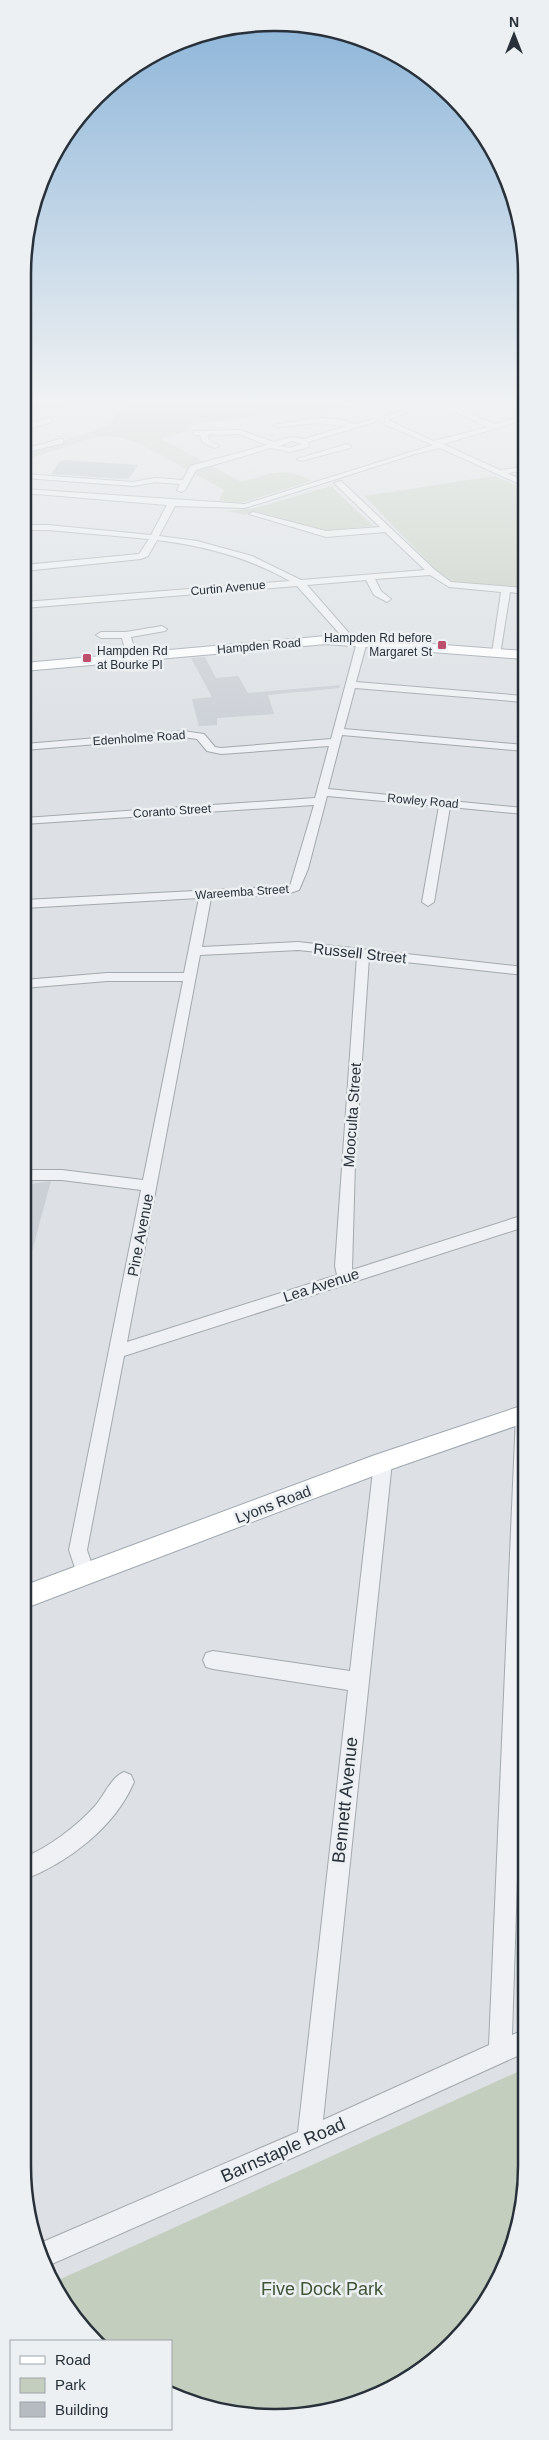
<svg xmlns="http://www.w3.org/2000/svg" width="549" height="2440" font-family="Arial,sans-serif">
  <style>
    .built { fill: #cbd0d6 }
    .green { fill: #c4cebf }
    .building { fill: #b5bbc1 }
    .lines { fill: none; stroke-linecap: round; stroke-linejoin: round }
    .minor-casing { stroke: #a3a9ae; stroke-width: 2 }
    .major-casing { stroke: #9ea7af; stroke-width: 2 }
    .minor { fill: #eff1f4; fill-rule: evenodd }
    .major { fill: #fff; fill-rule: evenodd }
    .poi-dot { fill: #bd4e6c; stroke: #ecf0f3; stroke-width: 2 }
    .labels { text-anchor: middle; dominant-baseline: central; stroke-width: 5; stroke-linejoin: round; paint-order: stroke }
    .far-street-label { font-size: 12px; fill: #28313a; stroke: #ecf0f3 }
    .far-poi-label { font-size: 12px; fill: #28313a; stroke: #ecf0f3; text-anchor: end }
    .street-label { font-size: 15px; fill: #28313a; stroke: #ecf0f3 }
    .near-street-label { font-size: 18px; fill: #28313a; stroke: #ecf0f3 }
    .near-park-label { font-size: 18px; fill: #405437; stroke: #ecf0f3 }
    .rim { fill: none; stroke: #28313a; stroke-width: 2.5 }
  </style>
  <rect width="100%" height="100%" fill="#dde1e5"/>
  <path class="built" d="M205 657 216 678 238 676 248 693 340 685V688L268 695 274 714 217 718V725L199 726 192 699 212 697 191 658Z
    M51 1181 27 1270H24V1185Z"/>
  <path class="green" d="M25 403H66L76 407 52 408 25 414Z
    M135 403H338L354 409 285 410 276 412 271 409 245 418 190 424 188 426 191 430 160 438 241 482C269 474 285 466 312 481L241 503 219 501 224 490 139 443 117 437 99 436 24 460V453L109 426 124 405Z
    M494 476 524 489V588L473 585 445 579 364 496Z
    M331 486 373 526 325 531 261 513 253 512 244 515 227 511 256 508Z
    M524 2069V2199L493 2291 428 2365 355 2404 258 2417 171 2394V2341H97L85 2332 54 2282Z"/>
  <path class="building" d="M66 460 138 465 129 478 123 479 51 474 60 461Z"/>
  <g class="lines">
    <defs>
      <path id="minor" d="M435 403H443L495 424 524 416V420L443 444 500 470 524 467V471L507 473 524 481V486L440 448 415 454 245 508 175 506 159 536 197 541 252 556 301 580 425 570 385 532 326 537 249 514 253 512 326 531 380 527 334 483 341 481 435 570 451 582 524 588V594L510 592 500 655 492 653 501 592 449 587 430 575 375 579 381 591 391 599 387 602 374 595 366 580 307 585 349 633 347 641 342 644 337 641 339 633 297 586 24 608V602L290 581C248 557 204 546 157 540L148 556 141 559 24 571V565L139 554 149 539 48 530H24V525H48L151 535 167 505 24 493V489L245 504 433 445 384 424 386 420 384 416 402 411 406 413 388 420 433 441 488 427Z
        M49 418H52V422L24 430V425Z
        M317 418 337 419 355 424 374 419 378 421 308 442 309 447 290 452 271 448 196 470 185 490 181 492 177 490 180 484 155 482 133 486 24 478V474L133 482 155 478 183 480 190 466 267 445 239 434 207 435 209 440 219 446 215 448 203 443 200 435H194V431L240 430 274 442 291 437 304 439 347 426 317 423 277 427 273 425ZM292 441 302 444 290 448 279 446Z
        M60 439H63V443L24 453V449Z
        M347 444 351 446 350 448 301 461 297 459Z
        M162 626 167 629 165 631 131 637 137 657 132 660 127 657 122 638H101L96 635 101 632H126Z
        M362 639 367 642 356 682 524 696V702L355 688 344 729 524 745V751L342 735 328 789 524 808V814L450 807 434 902 428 906 422 902 439 806 327 796 308 869 299 890 287 894 211 898 202 947 298 942 524 967V975L369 958 355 1162 352 1270 524 1215V1227L124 1356 87 1550 95 1574 93 1580 86 1582 79 1580 69 1550 141 1190 62 1180H24V1170H62L143 1180 183 981H107L24 988V980L107 973H184L199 898 24 908V900L290 886 314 805 24 824V818L315 798 329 746 221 754 207 751 197 739 183 737 24 750V744L183 731 204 734 215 747 221 748 331 739 357 642ZM298 950 357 956 335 1266 337 1275 127 1342 200 955Z
        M524 1407V1662L512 2035 524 2030V2053L317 2147 45 2267 38 2244 298 2132 348 1690 213 1669 206 1667 203 1660 206 1653 213 1651 350 1671 374 1462 377 1457 383 1455 389 1457 392 1462 323 2120 489 2045 516 1414 518 1409Z
        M124 1772 131 1775 134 1782C115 1827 68 1863 23 1880V1858C49 1847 76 1827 95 1806 104 1796 111 1777 124 1772Z"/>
      <path id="major" d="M326 636 524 651V659L326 644 24 671V663Z
        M524 1405V1423L389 1470 23 1609V1586L375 1455Z"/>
    </defs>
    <use href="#minor" class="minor-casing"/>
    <use href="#major" class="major-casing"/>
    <use href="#minor" class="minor"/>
    <use href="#major" class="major"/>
  </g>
  <linearGradient id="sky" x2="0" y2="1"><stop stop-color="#89b3d8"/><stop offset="0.54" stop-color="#f0f2f3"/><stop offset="1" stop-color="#f0f2f3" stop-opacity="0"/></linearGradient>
  <rect width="549" height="744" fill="url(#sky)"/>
  <g class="poi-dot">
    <rect x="437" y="640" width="10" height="10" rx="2.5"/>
    <rect x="82" y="653" width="10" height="10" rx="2.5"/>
  </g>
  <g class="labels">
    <g class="far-street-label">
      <text transform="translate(228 588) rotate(-5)">Curtin Avenue</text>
      <text transform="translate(259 646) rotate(-5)">Hampden Road</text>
      <text transform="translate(139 738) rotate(-4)">Edenholme Road</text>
      <text transform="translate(423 801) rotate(5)">Rowley Road</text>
      <text transform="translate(172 811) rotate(-4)">Coranto Street</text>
      <text transform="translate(242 892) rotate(-4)">Wareemba Street</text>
    </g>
    <g class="far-poi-label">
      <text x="432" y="638">Hampden Rd before<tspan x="432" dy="14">Margaret St</tspan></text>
      <text x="97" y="651" text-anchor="start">Hampden Rd<tspan x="97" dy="14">at Bourke Pl</tspan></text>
    </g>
    <g class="street-label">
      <text transform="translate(360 953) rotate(6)">Russell Street</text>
      <text transform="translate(352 1115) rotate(-86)">Mooculta Street</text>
      <text transform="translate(140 1235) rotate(-79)">Pine Avenue</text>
      <text transform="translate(321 1285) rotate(-18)">Lea Avenue</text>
      <text transform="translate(273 1504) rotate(-21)">Lyons Road</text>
    </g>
    <g class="near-street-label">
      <text transform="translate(345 1800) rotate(-84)">Bennett Avenue</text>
      <text transform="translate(283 2150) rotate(-24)">Barnstaple Road</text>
    </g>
    <g class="near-park-label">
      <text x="322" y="2289">Five Dock Park</text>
    </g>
  </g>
  <path d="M0 0H549V2440H0ZM274 31H275A243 243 0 0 1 518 274V2166A243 243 0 0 1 275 2409H274A243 243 0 0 1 31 2166V274A243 243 0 0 1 274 31Z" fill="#ecf0f3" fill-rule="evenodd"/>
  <path class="rim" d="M274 31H275A243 243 0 0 1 518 274V2166A243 243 0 0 1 275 2409H274A243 243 0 0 1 31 2166V274A243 243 0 0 1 274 31Z"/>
  <rect x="10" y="2340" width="162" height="90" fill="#ecf0f3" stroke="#9ea4a9"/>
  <rect x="20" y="2356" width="25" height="8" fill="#ffffff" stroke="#9ea4a9"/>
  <text x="55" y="2365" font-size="15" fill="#28313a">Road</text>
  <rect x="20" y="2378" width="25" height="15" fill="#c4cebf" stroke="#9ea4a9"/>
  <text x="55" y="2390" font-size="15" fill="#28313a">Park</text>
  <rect x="20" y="2402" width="25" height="15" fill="#b5bbc1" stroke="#9ea4a9"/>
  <text x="55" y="2415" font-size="15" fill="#28313a">Building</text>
  <g transform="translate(514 35)" stroke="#ecf0f3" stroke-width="4" paint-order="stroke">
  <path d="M0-4L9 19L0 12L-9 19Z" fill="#28313a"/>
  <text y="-8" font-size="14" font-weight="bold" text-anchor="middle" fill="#28313a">N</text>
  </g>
</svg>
